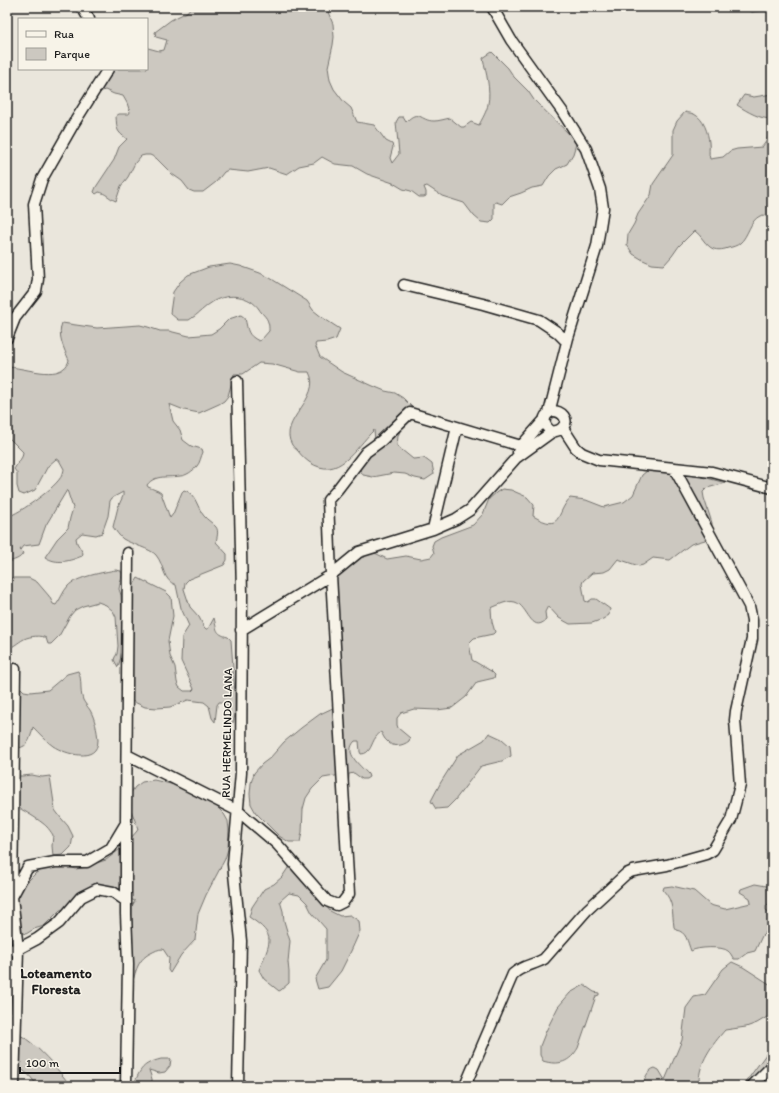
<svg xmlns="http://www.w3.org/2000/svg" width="779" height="1093" font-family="Itim,sans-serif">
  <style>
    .green { fill: #ccc8c0; stroke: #74726e }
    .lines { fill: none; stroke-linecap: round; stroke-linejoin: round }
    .minor-casing { stroke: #1c1c1c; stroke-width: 13 }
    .minor { stroke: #f7f3e8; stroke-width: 10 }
    .labels { text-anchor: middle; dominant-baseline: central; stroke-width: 3; stroke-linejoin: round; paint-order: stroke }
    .street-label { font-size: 12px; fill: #1c1c1c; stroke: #f7f3e8 }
    .quarter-label { font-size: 14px; font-weight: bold; fill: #1c1c1c; stroke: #f7f3e8 }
  </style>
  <rect width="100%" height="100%" fill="#eae6dc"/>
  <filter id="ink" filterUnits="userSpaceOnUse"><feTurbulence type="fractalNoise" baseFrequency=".025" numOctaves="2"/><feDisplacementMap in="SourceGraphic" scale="8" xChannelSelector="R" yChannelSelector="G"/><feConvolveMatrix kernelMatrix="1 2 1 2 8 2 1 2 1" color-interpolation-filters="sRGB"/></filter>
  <g filter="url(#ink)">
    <path class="green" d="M191 7H347V12L337 8 328 12 333 24 334 37 333 45 328 67 330 80 334 89 344 102 351 108 357 122 374 125 386 141 392 144 393 147 390 158 392 163 399 154 396 122 399 117H403L406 122C419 108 420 121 434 121 439 121 445 119 450 118L461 127H464L471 122 479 125C482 119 487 111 488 104 491 89 486 73 483 58L492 52 508 68 514 77 528 91 534 100 570 135 576 144 573 154 567 164 556 169 549 176 543 186 532 188 521 193 509 197 502 204 496 202 494 203V219L490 223 481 222 474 216 464 203 442 196 427 186 424 187 426 192V196L424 197H419L411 191 403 189 393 183 367 174 353 166 335 164 322 157 314 163 299 166 287 174 269 168 248 172 228 170 224 172 216 182 203 192H194L189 190 182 181 172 174 156 158 150 155H145L141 156 135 163 128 177 121 186 116 201C110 199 106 193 99 192L96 194 94 192 96 187 114 160 119 147 127 139C116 131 117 130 116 116L119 114H129L130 112 127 103 123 96 114 94 105 90 99 92 89 104 112 69H147V49L148 48 159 51 164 50 167 40 156 37 155 32 171 20 187 12Z
      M744 7H769L763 10 752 12Z
      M772 94V119C760 119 748 112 737 105L744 95 754 97Z
      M685 112C688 113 692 113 694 114 704 119 708 133 709 142 710 148 708 153 710 159L723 157 730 151 737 149 762 147 765 143 772 130V217C768 216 764 214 760 216 750 220 748 237 740 243 737 246 732 247 728 248 723 250 715 251 710 247 704 243 701 235 695 231L693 232 679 246 672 256 664 265 652 264 643 260 633 254 627 245 628 234 634 224 638 214 651 195 653 184 673 155V130L677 121Z
      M230 264 240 266 260 273 270 278 307 301 313 310 323 318 340 329 336 339 327 342 316 343 315 345 320 357 342 372 373 386 385 391 395 393 403 398 412 407 408 417 402 426 398 436 397 446 413 459 424 458 432 464 434 474 425 480 415 478 405 474 394 473 373 477 363 475 358 466 375 440 374 430C355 448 339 482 309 462 305 459 301 455 298 451 296 449 293 447 292 445 277 420 323 399 309 372H300L272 364 259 363 243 374H234L228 396 224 401 219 404 199 413 184 410 169 404 173 421 180 430 183 440 191 446 202 449 203 452C201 456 200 463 197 466 193 471 186 476 180 476 169 478 155 474 147 485L148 487 158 491 161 493 170 518 173 514 182 492 184 490C196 493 197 508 204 516 207 520 213 523 216 527 219 531 217 537 216 542L227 554V560L224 565 189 579 185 583 184 589 190 607 199 617 204 627 206 629H208L214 618C217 629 215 634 228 637L231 640 235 694V715L233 723 231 722 227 705 223 702H219L217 705 215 722 212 718 209 706 204 702 188 700 170 707 157 708 145 707 132 701 131 599 133 586 138 578 166 592 171 597 173 616 168 641 170 656 175 667 177 682 179 687 184 691H192L194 689 181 661 182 637 189 626 181 608 176 585C162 580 165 566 156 555 151 549 131 544 123 539 119 536 116 531 113 527L118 507 123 496V492L112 498 110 501 108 516 102 533 96 535 82 533 76 538 77 543 83 553 82 556C70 561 57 565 45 557L57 539 68 528 70 518 73 508 67 490 46 525 39 544 23 546 20 550 23 553C21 559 12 561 7 562V517C20 513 57 487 62 475 63 475 64 469 64 469L59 460 56 459 48 466 35 490 24 495 19 493 17 486V473L14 469 22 457 23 452 7 436V367C23 367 52 379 64 368 67 366 68 363 69 360 64 349 57 335 62 323L97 328 140 325 148 327 160 331H169L189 336 211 334 219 329 229 319 241 315 245 318C248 331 247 335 259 341L262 339 269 331C269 328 269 324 268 322 267 317 261 313 259 309 249 295 229 293 214 301 205 306 198 315 189 320H178L170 313 173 292 180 282 188 275 209 267Z
      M653 469C677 469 702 477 726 483L707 488 703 492 704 498 712 523 711 534 705 540 691 544 670 560 653 558 643 565 639 566 618 559 610 569 604 572 592 573 583 581 582 584 585 601 588 602 592 599H596L610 609 609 615 603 619 592 623 570 624 559 618 548 606 545 612 546 620C531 634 528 606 515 602 507 600 499 605 491 608L492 622 495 632 493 634 474 638 469 643 472 660 491 671 495 675 494 678 477 682 466 697 452 708 437 710 414 709 401 713 397 718V725L398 728 410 738 409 741C403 746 392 748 387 741 384 739 383 735 381 732 381 732 376 736 376 737 371 743 371 754 361 754L360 752 359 741H355C343 753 360 765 368 774L369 777 366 779H362L354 773 349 774C349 779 348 783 348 787 349 805 357 835 349 851L341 775 323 778 312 789 306 798 303 809 302 832 300 842H289L279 836 256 813 251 804 250 794 251 783 254 773 262 764 270 758 284 742 301 728 320 714 335 707 331 665 328 595 330 583 347 566 357 557 369 552 375 553 387 559 406 556 421 559 431 557 434 553 432 546 434 541 441 537 473 525 483 514 489 499 497 492 502 489 511 490 527 497 534 505 533 516C563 533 555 514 570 498L586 500 604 507 624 502 633 495 642 475 647 471Z
      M116 570 121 571 122 575 119 589 121 595C122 618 126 645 118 667L114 660 115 657 117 654 118 646 116 617 113 611 106 605 98 602 83 606 75 610 70 616 59 636 51 644H48L46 638C41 635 30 636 24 639 17 643 15 646 7 649V578H29L37 582 49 596 53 604 56 605C61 599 63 591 68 586 76 577 104 572 116 570Z
      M78 671C83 681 79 689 83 700 85 704 88 707 90 710 95 719 97 730 98 740 98 764 65 754 53 746 46 741 39 733 33 727 31 736 29 747 18 748L19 686 24 691 30 692 48 690 67 674Z
      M7 679H8C10 691 14 706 7 716Z
      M489 733 502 739 510 746 511 756 502 761 481 766 455 800 447 808 436 809 431 801 441 782 458 755 484 740Z
      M32 775 42 777 50 776 55 810 61 818 68 826 73 836 71 847 63 855 53 856 52 846 53 835C51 832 49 829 47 827 42 821 14 804 7 803V776H22Z
      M154 780 175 785 213 802 214 804 224 814 228 821 229 830 228 849 225 859 206 895 198 914 195 940 181 955 170 973 168 970 169 958 163 949C158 949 155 951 151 953 136 960 135 975 131 989L132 906 135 901 105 889 70 909 60 910 44 926 34 929 26 934 16 931 15 899 21 888 36 873 45 868 66 866 76 869 87 867 96 863 106 860 124 846 137 831 138 829 129 804 131 793 135 787 142 782Z
      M288 868 297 870 330 911 340 916 350 915 359 921 360 931 351 951 341 971 328 987 318 989 315 979 326 960V929L312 913 307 903 299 895 289 893 280 901 283 911 284 921 290 941 288 962 289 972V983L281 990 279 991 264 979 259 970C270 942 278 936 249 917L252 907 264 889 274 884 282 877Z
      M755 884 772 887V900L766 906V910L771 914H772V926L762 936 755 951 747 953 739 959H734C732 957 731 953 728 951 723 946 697 947 691 951 687 941 687 932 676 930L674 927C672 912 674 902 663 890L664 887 672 886 694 891 710 905 725 909 751 903 750 898 740 892 741 889Z
      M732 962 743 967 771 985 772 984V1014L757 1023 746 1027 725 1030C712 1045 699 1062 699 1082L722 1086H642C645 1079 647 1070 655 1068L659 1070 665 1080 682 1040 686 1008 694 997 705 995 723 969Z
      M584 985 594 992 599 993V995L596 996 578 1048C570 1062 559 1066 543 1061L540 1055V1046L546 1031 558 1007 570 993Z
      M7 1028C27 1037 38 1048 52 1063 58 1071 65 1077 70 1086H37C30 1074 20 1066 7 1064Z
      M772 1048V1086H743L769 1050Z
      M161 1059H171L170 1066 165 1072 159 1073 149 1070 152 1079V1086H133C141 1068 142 1064 161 1059Z"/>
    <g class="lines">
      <defs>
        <path id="minor" d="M82 7 89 19
          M492 7 511 40 562 111 586 149 600 189 603 208 597 246 568 338 549 413
          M404 285 483 304 539 320 557 332 567 342
          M7 338 15 318 36 291 38 279 34 204 42 179 74 123 108 69
          M237 381 242 593 241 773 233 864 241 941 238 1086
          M552 411C561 410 571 420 562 428 559 431 556 431 552 432 544 426 540 417 552 411Z
          M563 428 576 448 582 453 599 460 712 472 772 488
          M518 452 521 446 545 419
          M433 529 456 519 470 510 516 458 552 432
          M241 630 331 575 359 552 433 529 457 427
          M127 755 238 811 277 844 327 901 337 905 343 902 349 894 331 575 328 500 337 490 366 452 381 441 410 413 521 446
          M12 897 28 867 55 862H87L111 848 126 823 128 553
          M7 950 18 949 37 939 59 923 81 897 97 889 113 892 126 901
          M14 1086 18 949 12 897 15 669
          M126 1086 128 964 126 914V823
          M465 1086 513 974C523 965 534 965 544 959L587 910 626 874 633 871 667 865 706 854 713 850 731 820 740 785 735 720 736 711 752 639V620L749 606 674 468
          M752 1086 772 1066"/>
      </defs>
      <use href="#minor" class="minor-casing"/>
      <use href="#minor" class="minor"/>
    </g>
  </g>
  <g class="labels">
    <g class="street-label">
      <text transform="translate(227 733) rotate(-89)">RUA HERMELINDO LANA</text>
    </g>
    <g class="quarter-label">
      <text x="56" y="973">Loteamento<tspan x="56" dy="16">Floresta</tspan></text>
    </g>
  </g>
  <rect width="779" height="1093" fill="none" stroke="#f7f3e8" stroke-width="24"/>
  <rect x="12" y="12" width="755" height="1069" fill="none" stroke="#1c1c1c" stroke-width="1.5" filter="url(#ink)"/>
  <rect x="18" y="18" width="130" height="52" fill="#f7f3e8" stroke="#9f9d96"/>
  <rect x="26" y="31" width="20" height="6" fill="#f7f3e8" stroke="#9f9d96"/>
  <text x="54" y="38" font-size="12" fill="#1c1c1c">Rua</text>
  <rect x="26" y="48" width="20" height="12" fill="#ccc8c0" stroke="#9f9d96"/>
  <text x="54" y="58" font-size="12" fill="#1c1c1c">Parque</text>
  <path d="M20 1067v6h100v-6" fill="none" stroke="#1c1c1c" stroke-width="2"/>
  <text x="26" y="1067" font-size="12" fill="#1c1c1c" stroke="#f7f3e8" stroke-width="3" paint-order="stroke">100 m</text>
</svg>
